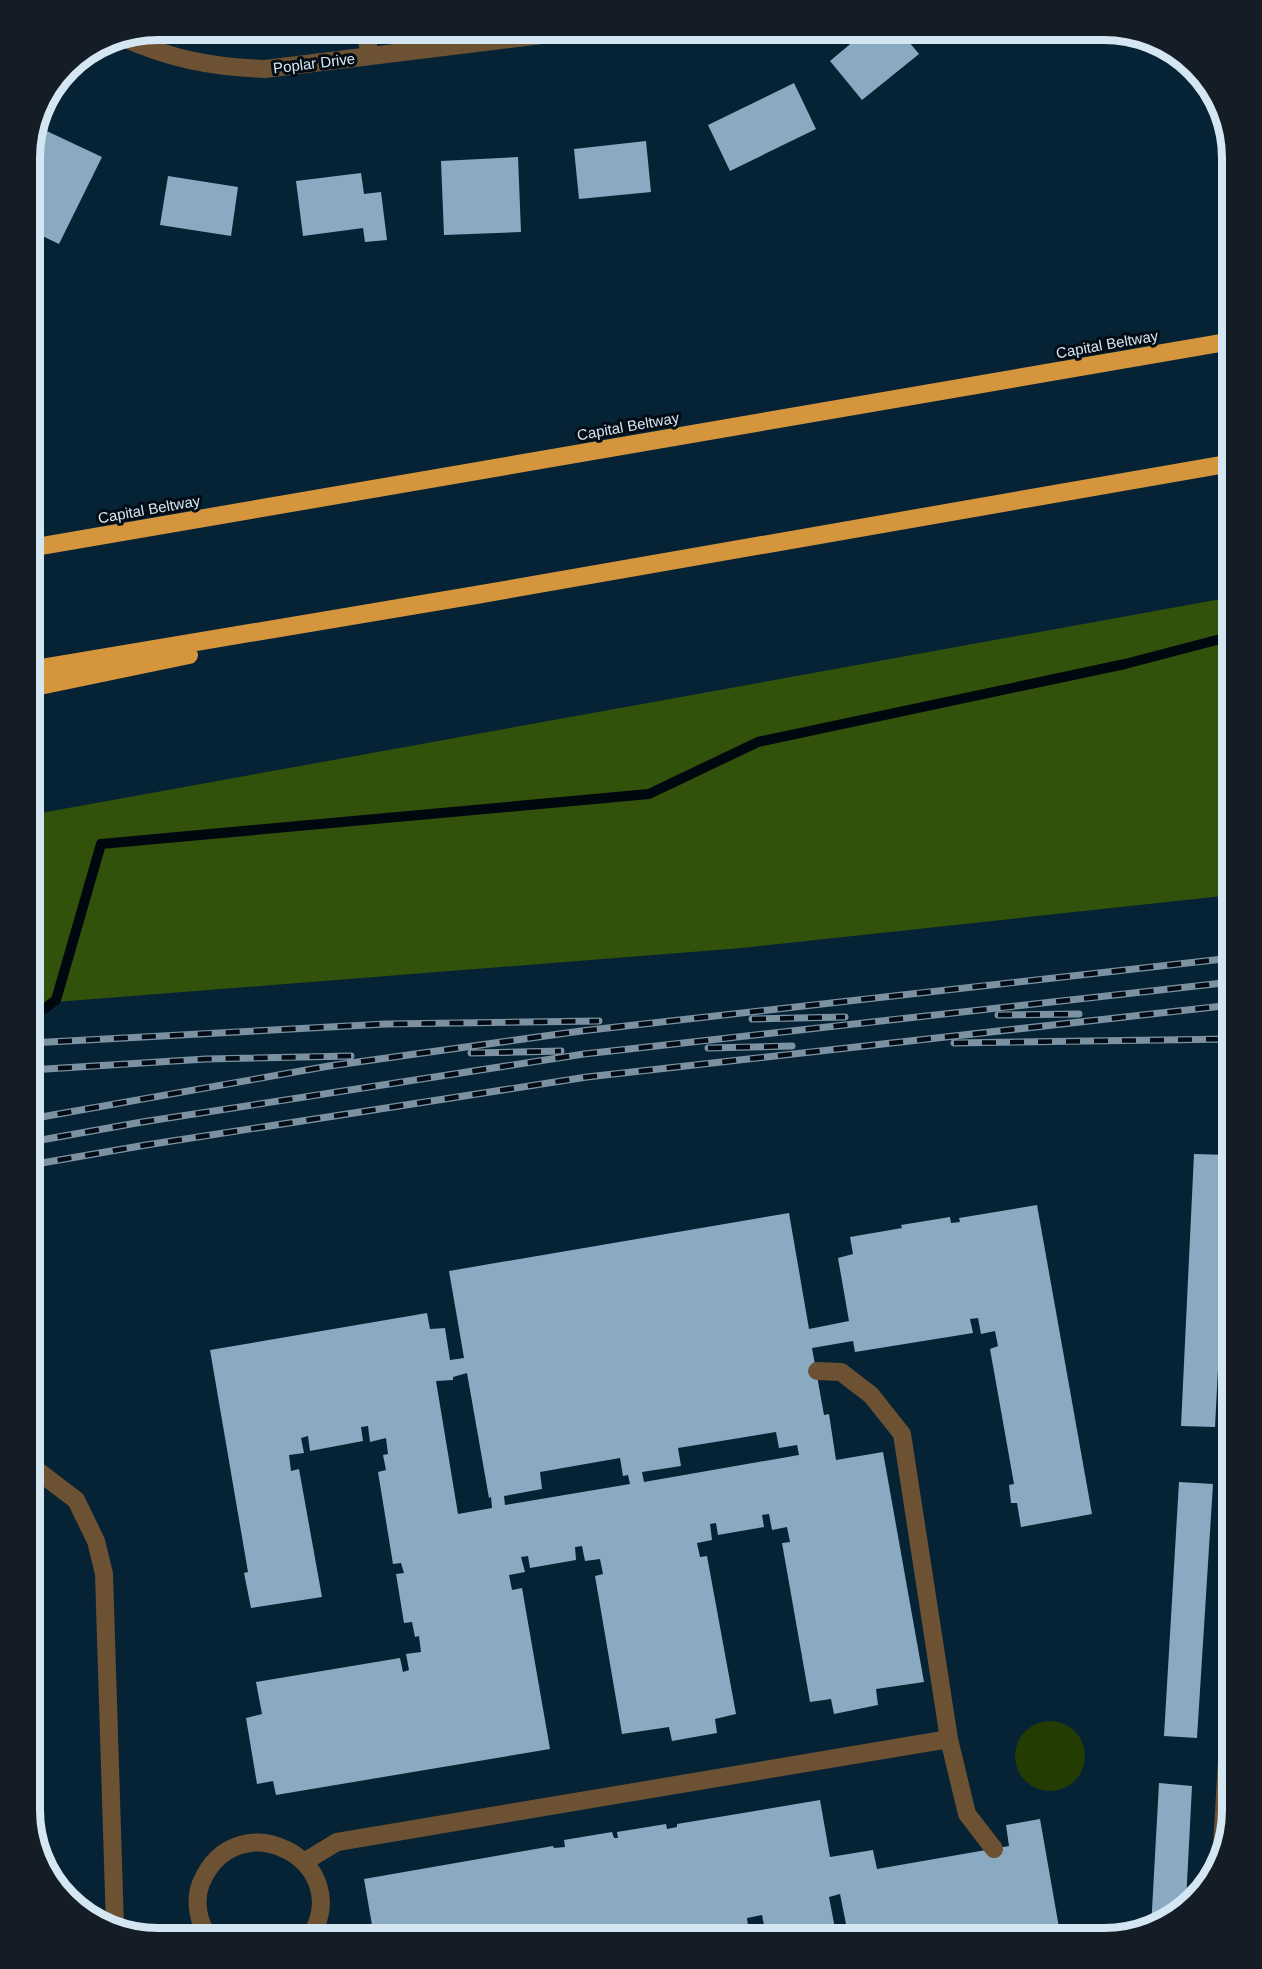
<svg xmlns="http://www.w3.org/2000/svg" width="1262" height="1969" font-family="Helvetica,sans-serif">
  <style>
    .green { fill: #233c02 }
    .forest { fill: #32510a }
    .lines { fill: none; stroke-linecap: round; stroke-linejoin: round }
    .stream { stroke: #00080f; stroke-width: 10 }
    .building { fill: #8aaac2; fill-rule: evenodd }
    .minor { stroke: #6c5233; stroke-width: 18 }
    .highway { stroke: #d4953d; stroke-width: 18 }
    .rail-casing { stroke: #7c92a2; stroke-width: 7 }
    .rail { stroke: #030c14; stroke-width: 4.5; stroke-dasharray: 14; stroke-linecap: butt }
    .labels { text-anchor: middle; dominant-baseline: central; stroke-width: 6; stroke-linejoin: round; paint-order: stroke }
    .street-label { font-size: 15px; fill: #d5e6f3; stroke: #030c14 }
    .rim { fill: none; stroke: #d5e6f3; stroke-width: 8 }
  </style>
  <rect width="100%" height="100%" fill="#062336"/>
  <path class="green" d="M1015 1756a35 35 0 1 1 70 0a35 35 0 1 1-70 0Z"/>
  <path class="forest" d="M1232 597V895L742 948 30 1004V815Z"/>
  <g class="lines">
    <path class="stream" d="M30 1019 56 1000 101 844 649 794 758 742 1125 664 1232 636"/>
  </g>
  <path class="building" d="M867 30H899L919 54 862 100 830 61Z
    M794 83 816 129 730 171 708 125Z
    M36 126 102 157 59 244 30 230V216L35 207 30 204V151Z
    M646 141 651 192 579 199 574 149Z
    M518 157 521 232 444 235 441 161Z
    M361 173 364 194 381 192 387 240 365 242 363 228 303 236 296 181Z
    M168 176 238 187 231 236 160 225Z
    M1194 1154 1229 1155 1215 1427 1181 1426Z
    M1037 1205 1092 1514 1021 1527 1017 1503H1011L1009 1485 1014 1484 990 1349 998 1346 995 1331 981 1334 978 1318 970 1319 973 1333 855 1352 853 1341 812 1348 824 1415 829 1414 836 1460 883 1452 924 1682 876 1689 878 1705 834 1714 831 1699 810 1702 782 1543 790 1542 787 1527 772 1530 769 1514 762 1515 764 1527 718 1535 716 1523 710 1524 712 1540 697 1543 700 1557 707 1556 736 1714 715 1719 717 1733 672 1741 669 1727 622 1734 595 1576 603 1574 600 1559 585 1561 582 1546 575 1547 576 1560 530 1568 528 1556 521 1557 525 1572 509 1575 512 1590 522 1588 550 1749 276 1795 273 1781 257 1784 246 1718 262 1714 256 1682 400 1658 403 1672 409 1670 406 1654 421 1652 419 1636 415 1637 412 1622 404 1623 396 1574 404 1573 401 1563 393 1564 378 1472 386 1470 383 1455 388 1454 386 1438 370 1442 368 1426 361 1427 363 1441 310 1451 308 1436 301 1438 304 1453 289 1455 291 1471 299 1469 322 1597 251 1608 244 1573 248 1572 210 1350 427 1313 430 1329 445 1328 450 1360 464 1358 449 1271 789 1213 809 1329 849 1321 838 1258 853 1254 850 1237 902 1228 901 1225 950 1217 951 1223 960 1222 959 1218ZM467 1373 489 1498 491 1497 492 1508 458 1514 436 1381 453 1380V1377ZM776 1432 779 1448 797 1445 799 1455 644 1482 642 1472 681 1466 678 1448ZM620 1458 623 1476 628 1475 630 1484 505 1505 504 1496 542 1489 540 1472Z
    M1179 1482 1213 1484 1197 1738 1164 1736Z
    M1159 1783 1192 1786 1186 1902 1161 1926 1151 1928Z
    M820 1800 830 1857 873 1850 877 1869 1009 1846 1006 1825 1040 1819 1061 1939H849L840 1894 829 1897 837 1939H768V1936L781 1934 780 1928 765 1930 762 1915 747 1918 748 1926 686 1936 687 1939H371L369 1926 372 1925 364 1879 553 1846 554 1848 565 1847 564 1840 612 1832 614 1838H618L617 1832 666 1824 667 1829 677 1827V1824Z"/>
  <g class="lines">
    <path class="minor" d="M365 30 370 56
      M121 37C171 59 211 67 265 69L582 30
      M30 1465 76 1500 96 1541 104 1574 115 1927
      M949 1739 967 1814 994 1849
      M1222 1847 1232 1673
      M304 1862 337 1842 949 1739 902 1434 871 1395 841 1372 817 1371
      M210 1939C198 1923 194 1901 201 1883 237 1798 359 1862 309 1939"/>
    <path class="highway" d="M30 548 1232 341
      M30 670 476 595 1232 463
      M30 688 189 655"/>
    <defs>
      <path id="rail" d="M998 1015 1079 1014
        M752 1019 845 1017
        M30 1043 386 1024 599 1021
        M954 1043 1232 1039
        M708 1048 792 1046
        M471 1053 561 1051
        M30 1070 206 1059 351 1056
        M30 1119 329 1066 581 1031 1232 958
        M30 1142 142 1122 584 1054 1232 982
        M30 1165 146 1145 587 1077 1232 1005"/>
    </defs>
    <use href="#rail" class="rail-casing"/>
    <use href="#rail" class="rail"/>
  </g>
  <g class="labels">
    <g class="street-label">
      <text transform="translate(314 63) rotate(-7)">Poplar Drive</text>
      <text transform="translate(1107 344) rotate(-10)">Capital Beltway</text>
      <text transform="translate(628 426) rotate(-10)">Capital Beltway</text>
      <text transform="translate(149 509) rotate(-10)">Capital Beltway</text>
    </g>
  </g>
  <path d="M0 0H1262V1969H0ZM158 40H1104A118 118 0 0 1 1222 158V1810A118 118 0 0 1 1104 1928H158A118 118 0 0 1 40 1810V158A118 118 0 0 1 158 40Z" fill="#141d26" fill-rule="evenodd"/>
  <path class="rim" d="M158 40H1104A118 118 0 0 1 1222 158V1810A118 118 0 0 1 1104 1928H158A118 118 0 0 1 40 1810V158A118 118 0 0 1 158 40Z"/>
</svg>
